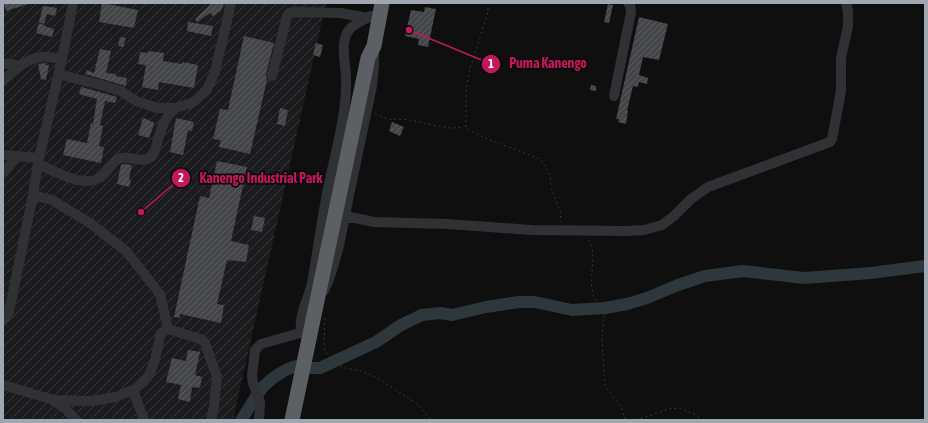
<svg xmlns="http://www.w3.org/2000/svg" width="928" height="423" font-family="'Asap Condensed',sans-serif">
  <style>
    .industrial { fill: url(#industrial-furrows) }
    .lines { fill: none; stroke-linecap: round; stroke-linejoin: round }
    .river { stroke: #2d373c; stroke-width: 12 }
    .building { fill: url(#building-hatch) }
    .path { stroke: #36383c; stroke-width: 1; stroke-dasharray: 2 3; stroke-linecap: butt }
    .minor { stroke: #303135; stroke-width: 10 }
    .highway { stroke: #5c6065; stroke-width: 15 }
    .leader { fill: none; stroke: #c2185b; stroke-width: 1.5 }
    .callout-dot { fill: #c2185b; stroke: #0a0a0b; stroke-width: 1.5 }
    .mark-label { font-size: 12px; text-anchor: middle; font-weight: bold; fill: #fff }
    .callout-label { font-size: 14px; text-anchor: middle; font-weight: bold; fill: #c2185b; stroke: #0a0a0b; stroke-width: 3.5; stroke-linejoin: round; paint-order: stroke }
  </style>
  <defs>
    <pattern id="industrial-furrows" width="10" height="10" patternUnits="userSpaceOnUse"><rect width="10" height="10" fill="#1b1b1d"/><path d="M-1 1l2-2M0 10L10 0M9 11l2-2" fill="none" stroke="#39393b"/></pattern>
    <pattern id="building-hatch" width="6" height="6" patternUnits="userSpaceOnUse"><rect width="6" height="6" fill="#434548"/><path d="M-1 1l2-2M0 6l6-6M5 7l2-2" fill="none" stroke="#5b5d60"/></pattern>
  </defs>
  <rect width="100%" height="100%" fill="#0f0f10"/>
  <path class="industrial" d="M3 3H326L233 420H3Z"/>
  <g class="lines">
    <path class="river" d="M310 368H320L376 342 401 325 422 315 440 313 452 315 486 307 519 302H535L572 310 605 308 627 304 647 298 678 285 705 276 743 271 804 278 871 273 925 266
      M241 420C249 409 255 396 264 386 272 378 287 367 298 366"/>
  </g>
  <path class="building" d="M7 3H28V4L6 11 4 4Z
    M102 3 138 10 134 28 99 22Z
    M212 3H224L221 11 213 16 210 13 197 22 195 19Z
    M608 4 613 5 609 23 604 22Z
    M43 6 57 8 55 16 47 14 44 24 39 22Z
    M425 7 436 9 428 47 418 45 419 39 405 36 411 10 424 12Z
    M639 17 668 24 659 60 643 57 639 75 648 78 647 84 639 82 638 87 633 86 627 111H628L626 124 618 122 619 119H616Z
    M188 22 213 26 211 36 187 31Z
    M39 23 44 25V26L54 29 52 37 36 33Z
    M244 36 274 43 266 74 267 80 250 154 219 147 221 140 213 139 220 109 228 110Z
    M120 37 126 38 123 47 118 46Z
    M316 43 323 45 320 57 313 55Z
    M100 49 111 51 106 73 116 74V76L127 78 126 86 85 74 87 70 94 73Z
    M148 51 164 53 163 61 182 64V62L198 65 194 88 159 82 158 90 142 87 146 65 138 64 140 52 148 53Z
    M45 63V65H49L46 80 41 79 38 64Z
    M591 85 596 86V91L590 90Z
    M81 87 117 97 115 103 105 101 100 125 103 126 99 146 104 147 101 163 63 155 67 139 87 143 91 123 93 124 97 99 79 94Z
    M280 108 288 110 285 126 277 124Z
    M143 118 149 120V121L154 122 153 124H154L149 138 138 135Z
    M176 118 194 122 192 131 188 130 183 155 170 152Z
    M392 122 404 127 400 136 389 131Z
    M217 161 247 167 231 241 249 245 246 262 227 260 217 304 224 305 221 323 180 314V318L174 317 200 196 209 198Z
    M125 164 132 165 129 179 131 180 129 187 117 184 121 165Z
    M254 216 265 218 262 232 251 230Z
    M188 350 200 352 195 375 202 377 200 388 192 387 190 402 178 399 181 385 166 382 172 358 186 361Z"/>
  <g class="lines">
    <path class="path" d="M488 3V12L470 69 466 91V126L467 129 485 138 540 159 549 172 552 190 561 214 560 222
      M375 114C380 116 385 118 390 119 394 120 396 119 399 119 416 119 453 133 465 126
      M589 240C598 259 587 278 594 297 596 301 601 305 605 308L602 337 605 387 622 408 624 418 628 420
      M325 318 324 343 325 351 329 358 341 367 361 371 372 375 418 404 431 420
      M631 420 643 418 669 409 680 408 698 416 702 420"/>
    <path class="minor" d="M3 64H11L19 66
      M58 74 101 85 121 91 136 101 157 108H175L192 103 206 91 215 72 231 3
      M272 76 287 16 289 13 293 12 341 13 367 18
      M3 81C14 71 25 59 40 57 47 56 55 58 62 59
      M614 96 631 12 630 4 628 3
      M3 155 39 158
      M38 164C54 171 84 189 101 177 109 172 111 160 121 158 131 156 145 165 153 155 155 151 156 147 157 143 161 129 164 118 175 108
      M3 173 18 156
      M33 195 52 200 90 223 126 251 160 294 168 329
      M345 216 374 222 448 224 531 230 626 231 644 230 662 225 674 216 691 199 708 187 830 142 832 139 841 91V58L848 26V11L846 3
      M324 291C337 263 342 231 348 200 356 162 364 124 372 86L374 65V51
      M3 320 9 312 33 195 39 158 62 59 73 3
      M301 332C299 311 308 302 312 283 318 250 322 216 329 184 336 149 347 114 346 79 346 64 338 38 352 27 358 22 365 19 371 16
      M3 385 54 400 92 401 116 397 135 389 144 381 149 375 155 360 160 337 161 333 168 329 200 339 204 341 206 346 217 377 214 407 211 420
      M133 390 144 420
      M54 401 66 409 76 420
      M259 420 260 402 253 383 252 376 255 350 261 344 307 331"/>
    <path class="highway" d="M292 420 368 58 374 46 382 3"/>
  </g>
  <path class="leader" d="M409 30L491 64M141 212L181 178"/>
  <g class="callout-dot">
    <circle cx="409" cy="30" r="4"/>
    <circle cx="141" cy="212" r="4"/>
    <circle cx="491" cy="64" r="10"/>
    <circle cx="181" cy="178" r="10"/>
  </g>
  <g class="mark-label">
    <text x="491" y="68">1</text>
    <text x="181" y="182">2</text>
  </g>
  <g class="callout-label">
    <text x="548" y="68">Puma Kanengo</text>
    <text x="261" y="183">Kanengo Industrial Park</text>
  </g>
  <rect width="928" height="423" fill="none" stroke="#a1a7b0" stroke-width="8"/>
</svg>
